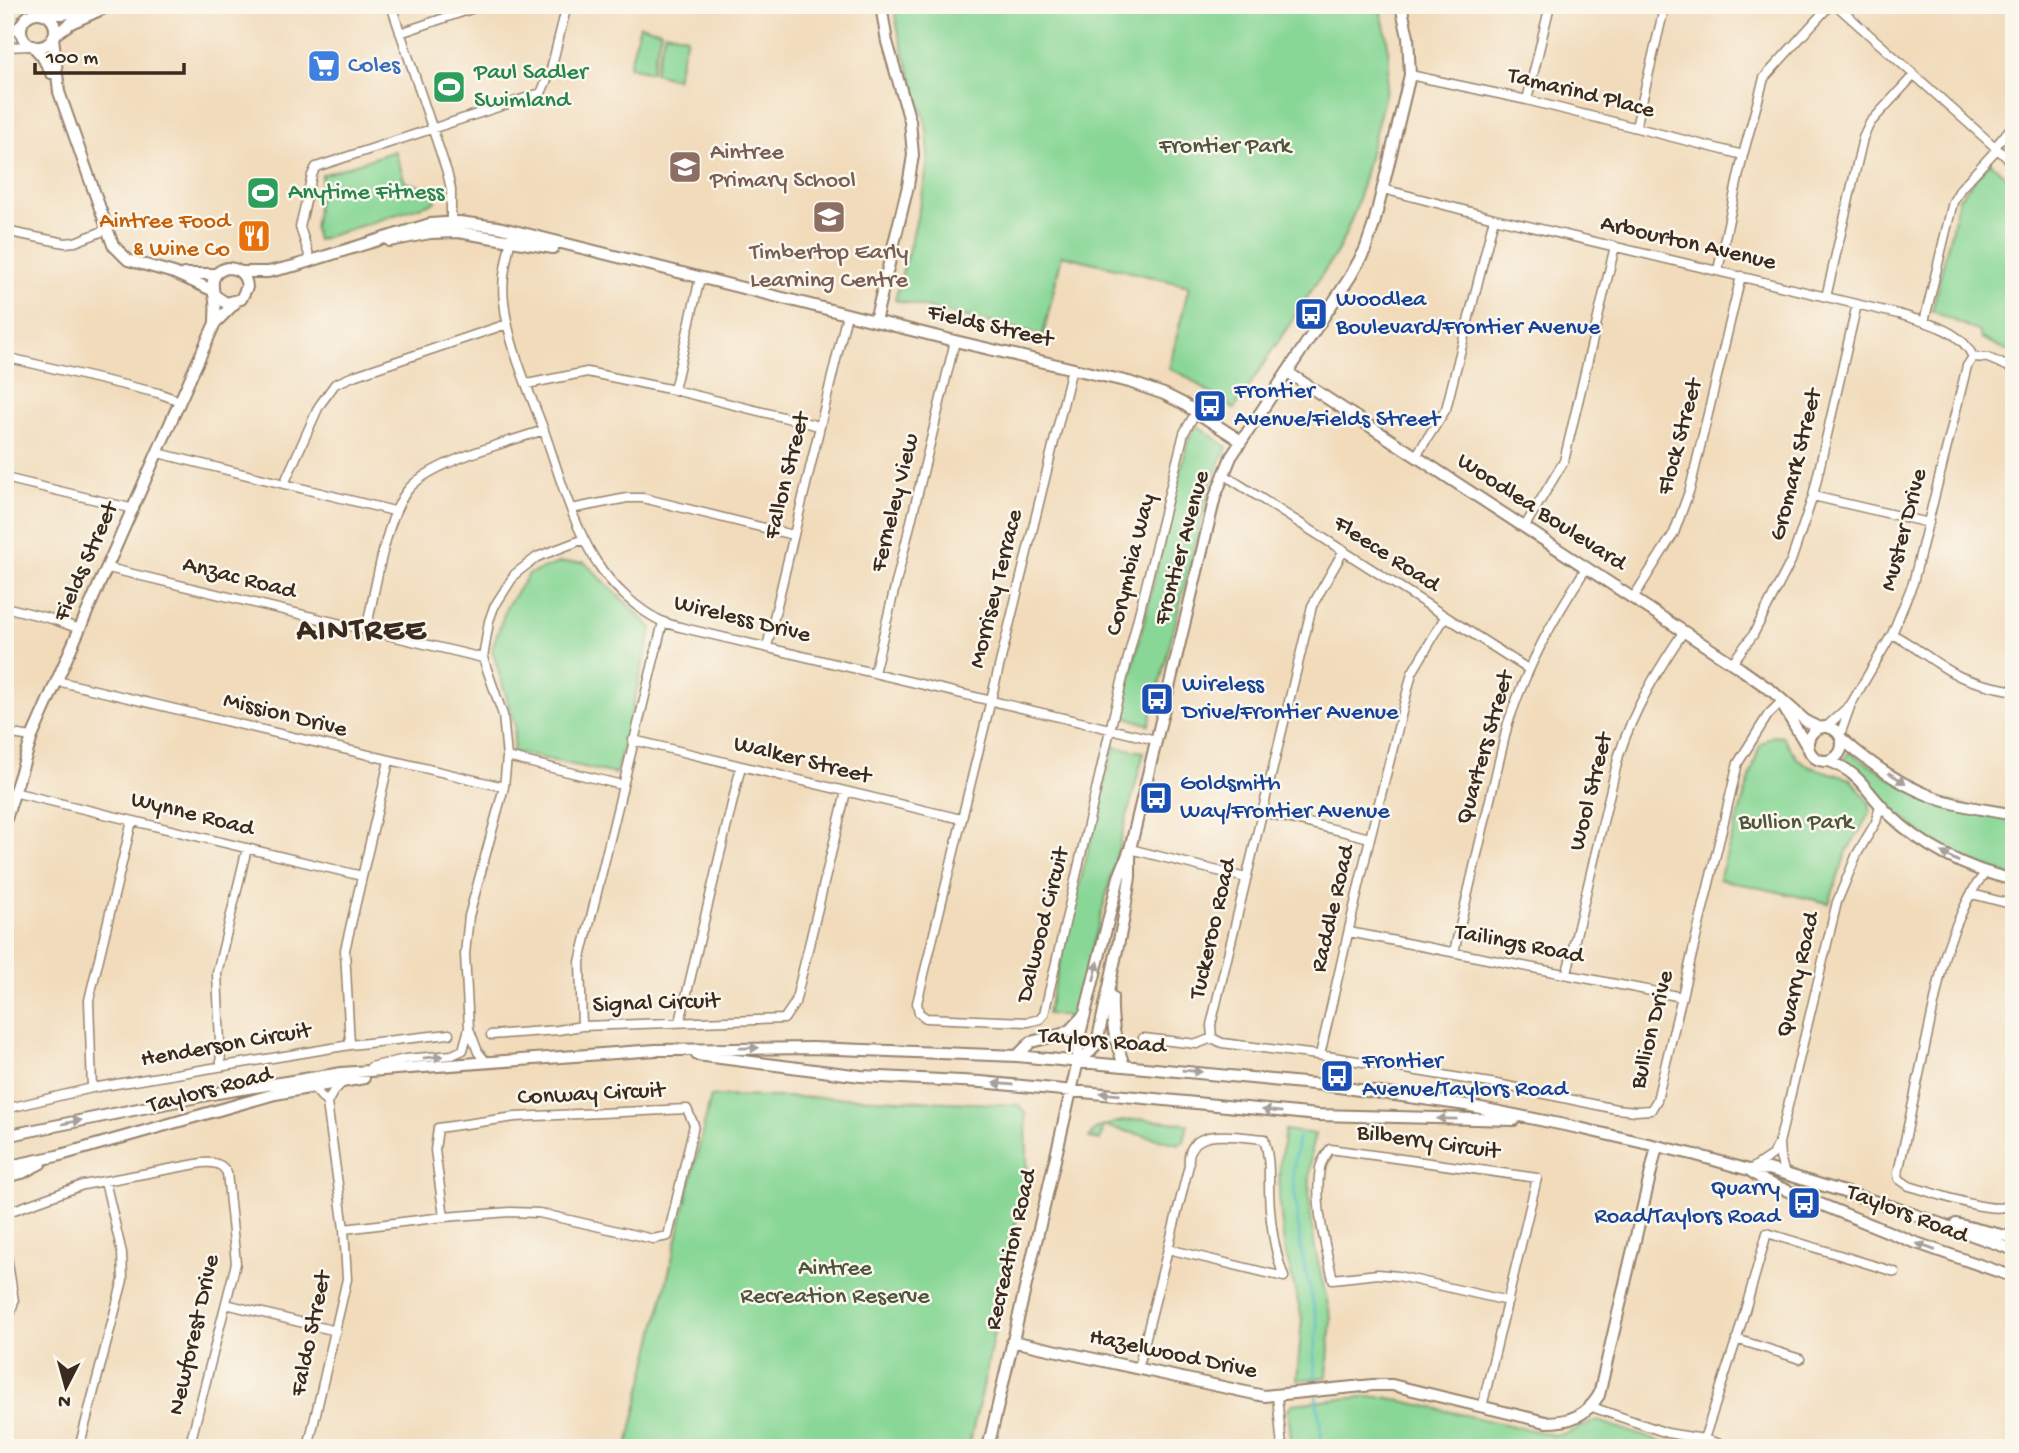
<svg xmlns="http://www.w3.org/2000/svg" width="2019" height="1453" font-family="'Gochi Hand',sans-serif">
  <style>
    .park { fill: #89d796; stroke: #62805a; stroke-width: 2 }
    .lines { fill: none; stroke-linecap: round; stroke-linejoin: round }
    .stream { stroke: #49b7c3; stroke-width: 2.5 }
    .minor-casing { stroke: #96826c; stroke-width: 11 }
    .tertiary-casing { stroke: #96826c; stroke-width: 14 }
    .minor { stroke: #fff; stroke-width: 8 }
    .tertiary { stroke: #fff; stroke-width: 10 }
    .oneway { fill: #a79f9a }
    .labels { text-anchor: middle; dominant-baseline: central; stroke-width: 5; stroke-linejoin: round; paint-order: stroke }
    .shop-label { font-size: 24px; fill: #366cbe; stroke: #fbf7ec; text-anchor: start }
    .leisure-label { font-size: 24px; fill: #27864d; stroke: #fbf7ec; text-anchor: start }
    .street-label { font-size: 24px; fill: #3b2a1e; stroke: #fbf7ec }
    .park-label { font-size: 24px; fill: #4e553c; stroke: #fbf7ec }
    .education-label { font-size: 24px; fill: #785e54; stroke: #fbf7ec; text-anchor: start }
    .food-label { font-size: 24px; fill: #c56008; stroke: #fbf7ec; text-anchor: end }
    .transit-label { font-size: 24px; fill: #164399; stroke: #fbf7ec; text-anchor: start }
    .district-label { font-size: 32px; font-weight: bold; letter-spacing: 2px; fill: #3b2a1e; stroke: #fbf7ec }
  </style>
  <rect width="100%" height="100%" fill="#fbf7ec"/>
  <filter id="ink" filterUnits="userSpaceOnUse"><feTurbulence type="fractalNoise" baseFrequency=".0143" numOctaves="2"/><feDisplacementMap in="SourceGraphic" scale="14" xChannelSelector="R" yChannelSelector="G"/><feConvolveMatrix kernelMatrix="1 2 1 2 8 2 1 2 1" color-interpolation-filters="sRGB"/></filter>
  <filter id="wash" filterUnits="userSpaceOnUse"><feTurbulence type="fractalNoise" baseFrequency=".00686" numOctaves="4" result="noise"/><feDisplacementMap in="SourceGraphic" scale="28" xChannelSelector="R" yChannelSelector="G"/><feGaussianBlur stdDeviation="1.57" result="paint"/><feColorMatrix in="noise" values="0 0 0 0 0 0 0 0 0 0 0 0 0 0 0 0 0 1.4 0 .05"/><feComposite in="paint" operator="in"/></filter>
  <g filter="url(#wash)">
    <rect width="100%" height="100%" fill="#f1dbbb"/>
    <path class="park" d="M895 5H1379L1387 37 1389 63 1385 94 1356 208 1340 247 1234 409 1182 374 1169 369 1189 286 1062 255 1043 335 895 300C906 256 934 174 927 131 920 88 896 49 895 5Z
      M640 25 661 31 651 72 629 67Z
      M665 32 687 37 676 79 654 73Z
      M395 151 405 182 435 190 437 196 435 202 317 240 314 229 322 175Z
      M1990 162 2014 184V354L1981 338 1978 331 1932 311 1959 198Z
      M1197 425 1227 447 1212 480 1149 725 1121 715 1188 441Z
      M584 562 652 628 616 774 513 752 515 726 492 649 507 606 529 574 559 563Z
      M1772 736 1783 737 1797 758 1810 767 1851 779 1870 804V813L1847 851 1829 903 1719 879 1760 745Z
      M1114 747 1144 752 1074 1017 1047 1014Z
      M1849 752 1912 791 2014 819V876L1955 857 1924 836 1888 805 1857 768 1843 761Z
      M711 1096 853 1098 1019 1105 1026 1113 1027 1167 982 1392 968 1448H627Z
      M1142 1119 1188 1124 1184 1141 1179 1144 1104 1126 1100 1140 1089 1138 1095 1129 1117 1122Z
      M1285 1130 1315 1134 1311 1151 1309 1199 1315 1249 1331 1318 1327 1377 1297 1380 1302 1318 1284 1246 1279 1194 1280 1163Z
      M1361 1397H1385L1553 1435C1571 1435 1581 1425 1598 1421L1673 1446 1688 1448H1292L1288 1409 1292 1404Z"/>
    <g class="lines">
      <path class="stream" d="M1298 1137 1293 1174 1300 1245 1318 1327 1314 1356 1316 1387
        M1316 1393 1323 1448"/>
    </g>
  </g>
  <g filter="url(#ink)">
    <g class="lines">
      <defs>
        <path id="minor" d="M391 5 447 172 451 189V225
          M1836 5 2014 164
          M400 33 483 5
          M5 37 21 24
          M5 47 31 46
          M1410 75 1527 100 1743 155
          M1527 100 1550 5
          M1636 127 1663 13 1670 5
          M1995 147 2014 124
          M1383 189 1494 218 1898 314C1924 322 1961 329 1973 357
          M5 231 65 243 75 242 106 230
          M511 238C507 259 501 280 504 301 508 345 528 388 543 428 559 473 571 521 596 561 611 585 637 610 663 622 671 625 680 627 688 629L1156 740
          M311 261 300 227 312 175 316 167 541 93 550 73 567 5
          M1718 270 1743 155 1764 78 1830 5
          M1826 297 1863 138 1870 123 1913 76
          M1924 322 1953 202 1961 188 1997 149
          M5 357 158 393 180 401
          M1973 357 1988 358 2014 369
          M1072 368 917 1003 919 1013 926 1018 1028 1022 1040 1019 1044 1014 1110 730 1184 433 1196 412
          M527 384 587 372 674 390 819 426
          M674 390 700 278
          M158 453 394 511
          M1416 456 1446 409 1494 218
          M1223 474 1528 669
          M5 478 134 509
          M284 484 319 406 335 384 356 375 507 324
          M1813 496 1929 523
          M571 509 627 498H643L793 535
          M1525 526 1564 461 1615 246
          M108 568 483 658
          M1633 598 1674 533 1690 489 1741 276
          M5 607 52 619 80 629
          M663 622 580 962 582 1026 784 1019 795 1003 846 792
          M366 630C375 593 385 519 407 491 428 462 509 442 544 430
          M1892 634C1916 646 1936 665 1959 676 1976 684 1996 687 2014 691
          M767 647 847 314
          M1732 663 1753 635 1791 561 1813 496 1857 304
          M874 673 955 341
          M57 681 504 787
          M1826 727 1849 706
          M5 733 32 737
          M1840 735 1851 704 1892 634 1913 583 1967 366 1973 357
          M633 740 961 819
          M507 757 622 785
          M13 792 362 876
          M1262 812 1370 838
          M132 821 89 1000 92 1088 350 1045 345 950 389 761
          M1130 849 1246 878
          M1987 873C1973 880 1949 941 1944 958L1898 1173 1899 1179 1909 1186C1928 1191 1986 1212 2004 1207 2010 1205 2012 1200 2014 1194
          M1972 894 2014 905
          M1349 932 1682 997
          M1454 952 1508 723C1529 662 1552 621 1587 567
          M1567 973 1619 755C1634 709 1657 671 1684 631
          M680 1022 741 766
          M470 1031 478 1052 486 1062
          M491 1035 558 1030 582 1026
          M1143 1038 1197 1044 1212 1038
          M1212 1038 1222 1043 1333 1057 1502 1085 1616 1109 1636 1111 1651 1110 1657 1100 1738 763 1768 715 1783 700
          M1212 1038 1211 1025 1312 606 1344 550
          M350 1045 449 1034
          M1320 1055 1370 838 1412 673 1445 617
          M221 1066 217 973 247 848
          M371 1067 405 1059 452 1055 463 1050 469 1028 465 954 469 916 504 787 507 757 503 715 483 658 489 621 494 607 515 574 537 557 584 539
          M312 1086 327 1103
          M327 1103 333 1092 342 1083
          M5 1109 92 1088
          M1751 1169 1772 1155 1779 1143
          M1785 1174 1780 1157 1779 1143 1837 902 1857 854 1876 822 1880 805
          M5 1216 11 1211 83 1185 202 1163C213 1162 222 1163 227 1173L236 1263 189 1448
          M344 1229 444 1217 510 1212 539 1213 653 1239 668 1236 694 1125 687 1109 515 1117 438 1128 435 1150 444 1217
          M5 1244 14 1301 5 1333
          M226 1304 336 1331
          M1736 1339 1800 1359
          M1138 1369 1189 1165C1185 1124 1239 1137 1264 1139 1269 1155 1269 1166 1269 1183 1269 1215 1273 1247 1284 1277L1168 1249
          M1277 1395 1282 1448
          M1482 1407 1537 1178 1330 1149C1326 1155 1321 1162 1320 1168 1314 1203 1325 1246 1333 1279L1378 1274 1398 1276 1508 1301
          M1592 1407 1667 1433 1704 1439 1733 1448
          M1704 1439 1738 1335 1767 1233 1895 1272
          M79 1448 123 1280 122 1253 105 1181
          M308 1448 347 1279 344 1229 327 1103"/>
        <path id="tertiary" d="M21 30a17 17 0 1 1 34 0a17 17 0 1 1-34 0Z
          M44 14H63L90 10
          M54 35 71 23 111 5
          M53 37 59 92 113 245 128 260 174 273 212 290
          M33 46 42 56 51 73
          M390 241 430 233 458 232 553 248
          M241 272H268L294 266 430 224 459 222 498 227 955 341 1129 382 1164 394 1182 403 1241 441
          M184 274H216
          M214 295 226 303 241 299 247 287C246 275 239 268 227 268 209 273 212 285 215 300 216 307 215 315 215 323
          M875 321 908 186 913 155 910 121 887 42 881 5
          M1287 372 1741 669 1772 691 1807 722 1820 728
          M1784 708 1808 748
          M1808 744a17 17 0 1 1 34 0a17 17 0 1 1-34 0Z
          M1842 739C1869 763 1904 787 1939 799 1962 807 1989 810 2014 815
          M1829 761C1860 772 1867 793 1889 814 1924 848 1967 869 2014 880
          M5 822 32 737 180 401 215 323 236 302
          M1112 997C1111 1023 1115 1041 1124 1065
          M697 1055 861 1076 981 1082 1318 1115 1514 1120
          M1017 1056 1031 1042 1062 1034 1071 1029 1084 1015
          M1078 1061 1091 1051 1097 1043 1123 922 1130 877V855
          M5 1136 217 1093 342 1073 656 1050 813 1048 1017 1056 1324 1085 1466 1105 1579 1128 1696 1155 1749 1170 1769 1169 1893 1207 2014 1250
          M5 1167 57 1156 275 1094 364 1078
          M1749 1170 1766 1182 1911 1241 2014 1277
          M5 1177 22 1173 41 1163
          M1956 1224 2014 1238
          M1012 1341 1264 1396 1373 1385H1392L1546 1422C1570 1422 1586 1416 1599 1395L1657 1146
          M988 1448 1078 1061V1042L1119 877 1130 849 1215 497 1231 457 1350 277 1365 250 1374 224 1410 75 1408 37 1401 5"/>
      </defs>
      <use href="#minor" class="minor-casing"/>
      <use href="#tertiary" class="tertiary-casing"/>
      <use href="#minor" class="minor"/>
      <use href="#tertiary" class="tertiary"/>
    </g>
    <defs><path id="oneway-solid" d="M-6-.8H1V-3.2L6.5 0L1 3.2V.8H-6Z" transform="scale(1.75)"/></defs>
    <g class="oneway">
      <use href="#oneway-solid" transform="translate(1897 778) rotate(32)"/>
      <use href="#oneway-solid" transform="translate(1950 857) rotate(-151)"/>
      <use href="#oneway-solid" transform="translate(1096 971) rotate(-76)"/>
      <use href="#oneway-solid" transform="translate(749 1048) rotate(-1)"/>
      <use href="#oneway-solid" transform="translate(433 1057) rotate(-6)"/>
      <use href="#oneway-solid" transform="translate(1192 1071) rotate(5)"/>
      <use href="#oneway-solid" transform="translate(1003 1084) rotate(-175)"/>
      <use href="#oneway-solid" transform="translate(1110 1094) rotate(-175)"/>
      <use href="#oneway-solid" transform="translate(1272 1111) rotate(-174)"/>
      <use href="#oneway-solid" transform="translate(1447 1119) rotate(-179)"/>
      <use href="#oneway-solid" transform="translate(72 1122) rotate(-12)"/>
      <use href="#oneway-solid" transform="translate(1926 1247) rotate(-160)"/>
    </g>
  </g>
  <defs>
    <symbol id="supermarket-square" viewBox="-11 -11 22 22"><rect x="-9" y="-9" width="18" height="18" rx="4" fill="#3f7fe0" stroke="#fbf7ec"/><path d="M-6-5.5h2.5l.6 2H6L4.5 2H-2.5L-4.4-4H-6ZM-1.5 3.2a1.3 1.3 0 1 0 .1 0ZM3 3.2a1.3 1.3 0 1 0 .1 0Z" fill="#fff"/></symbol>
    <symbol id="stadium-square" viewBox="-11 -11 22 22"><rect x="-9" y="-9" width="18" height="18" rx="4" fill="#2e9e5b" stroke="#fbf7ec"/><path d="M0-5a6.5 5 0 1 0 0 10a6.5 5 0 1 0 0-10ZM-3.5-1.8h7v3.6h-7Z" fill="#fff"/></symbol>
    <symbol id="school-square" viewBox="-11 -11 22 22"><rect x="-9" y="-9" width="18" height="18" rx="4" fill="#8d6e63" stroke="#fbf7ec"/><path d="M0-5L7-2L0 1L-7-2ZM-4 1L0 2.5L4 1V4Q0 6-4 4Z" fill="#fff"/></symbol>
    <symbol id="restaurant-square" viewBox="-11 -11 22 22"><rect x="-9" y="-9" width="18" height="18" rx="4" fill="#e8710a" stroke="#fbf7ec"/><path d="M-5-6h1v4h1v-4h1v4h1v-4h1v5L-1.5 .5V6h-2V.5L-5-1ZM5-6V6H3V1.5H1.5Q1.5-4 5-6Z" fill="#fff"/></symbol>
    <symbol id="bus-square" viewBox="-11 -11 22 22"><rect x="-9" y="-9" width="18" height="18" rx="4" fill="#1a4fb4" stroke="#fbf7ec"/><path d="M-5-6H5V4H4V6H2V4H-2V6H-4V4H-5ZM-3.5-4V0h7V-4ZM-3.5 1.2v1.5H-2V1.2ZM2 1.2v1.5H3.5V1.2Z" fill="#fff"/></symbol>
  </defs>
  <g fill-rule="evenodd">
    <use href="#supermarket-square" x="305" y="47" width="38" height="38"/>
    <use href="#stadium-square" x="430" y="68" width="38" height="38"/>
    <use href="#school-square" x="666" y="148" width="38" height="38"/>
    <use href="#stadium-square" x="244" y="174" width="38" height="38"/>
    <use href="#school-square" x="810" y="198" width="38" height="38"/>
    <use href="#restaurant-square" x="235" y="217" width="38" height="38"/>
    <use href="#bus-square" x="1292" y="295" width="38" height="38"/>
    <use href="#bus-square" x="1191" y="387" width="38" height="38"/>
    <use href="#bus-square" x="1138" y="680" width="38" height="38"/>
    <use href="#bus-square" x="1137" y="779" width="38" height="38"/>
    <use href="#bus-square" x="1318" y="1057" width="38" height="38"/>
    <use href="#bus-square" x="1785" y="1184" width="38" height="38"/>
  </g>
  <g class="labels">
    <g class="shop-label">
      <text x="348" y="66">Coles</text>
    </g>
    <g class="leisure-label">
      <text x="474" y="73">Paul Sadler<tspan x="474" dy="28">Swimland</tspan></text>
      <text x="288" y="193">Anytime Fitness</text>
    </g>
    <g class="street-label">
      <text transform="translate(1581 94) rotate(14)">Tamarind Place</text>
      <text transform="translate(1688 244) rotate(13)">Arbourton Avenue</text>
      <text transform="translate(990 327) rotate(13)">Fields Street</text>
      <text transform="translate(1681 437) rotate(-75)">Flock Street</text>
      <text transform="translate(1797 465) rotate(-76)">Gromark Street</text>
      <text transform="translate(788 476) rotate(-76)">Fallon Street</text>
      <text transform="translate(896 503) rotate(-76)">Ferneley View</text>
      <text transform="translate(1541 513) rotate(33)">Woodlea Boulevard</text>
      <text transform="translate(1905 530) rotate(-75)">Muster Drive</text>
      <text transform="translate(1183 548) rotate(-75)">Frontier Avenue</text>
      <text transform="translate(1386 555) rotate(33)">Fleece Road</text>
      <text transform="translate(87 562) rotate(-66)">Fields Street</text>
      <text transform="translate(1132 565) rotate(-76)">Corymbia Way</text>
      <text transform="translate(239 579) rotate(14)">Anzac Road</text>
      <text transform="translate(997 589) rotate(-76)">Morrisey Terrace</text>
      <text transform="translate(742 620) rotate(14)">Wireless Drive</text>
      <text transform="translate(285 716) rotate(14)">Mission Drive</text>
      <text transform="translate(1486 748) rotate(-74)">Quarters Street</text>
      <text transform="translate(802 761) rotate(14)">Walker Street</text>
      <text transform="translate(1592 792) rotate(-76)">Wool Street</text>
      <text transform="translate(192 815) rotate(14)">Wynne Road</text>
      <text transform="translate(1334 909) rotate(-77)">Raddle Road</text>
      <text transform="translate(1044 925) rotate(-76)">Dalwood Circuit</text>
      <text transform="translate(1214 929) rotate(-77)">Tuckeroo Road</text>
      <text transform="translate(1519 945) rotate(11)">Tailings Road</text>
      <text transform="translate(1799 975) rotate(-77)">Quarry Road</text>
      <text transform="translate(656 1004) rotate(-2)">Signal Circuit</text>
      <text transform="translate(1653 1030) rotate(-76)">Bullion Drive</text>
      <text transform="translate(1102 1042) rotate(5)">Taylors Road</text>
      <text transform="translate(226 1046) rotate(-10)">Henderson Circuit</text>
      <text transform="translate(210 1091) rotate(-15)">Taylors Road</text>
      <text transform="translate(591 1095) rotate(-3)">Conway Circuit</text>
      <text transform="translate(1428 1143) rotate(8)">Bilberry Circuit</text>
      <text transform="translate(1907 1215) rotate(21)">Taylors Road</text>
      <text transform="translate(1012 1250) rotate(-77)">Recreation Road</text>
      <text transform="translate(312 1334) rotate(-78)">Faldo Street</text>
      <text transform="translate(195 1335) rotate(-77)">Newforest Drive</text>
      <text transform="translate(1173 1355) rotate(12)">Hazelwood Drive</text>
    </g>
    <g class="park-label">
      <text x="1225" y="147">Frontier Park</text>
      <text x="1796" y="823">Bullion Park</text>
      <text x="835" y="1269">Aintree<tspan x="835" dy="28">Recreation Reserve</tspan></text>
    </g>
    <g class="education-label">
      <text x="710" y="153">Aintree<tspan x="710" dy="28">Primary School</tspan></text>
      <text x="829" y="253" text-anchor="middle">Timbertop Early<tspan x="829" dy="28">Learning Centre</tspan></text>
    </g>
    <g class="food-label">
      <text x="230" y="222">Aintree Food<tspan x="230" dy="28">&amp; Wine Co</tspan></text>
    </g>
    <g class="transit-label">
      <text x="1336" y="300">Woodlea<tspan x="1336" dy="28">Boulevard/Frontier Avenue</tspan></text>
      <text x="1234" y="392">Frontier<tspan x="1234" dy="28">Avenue/Fields Street</tspan></text>
      <text x="1182" y="685">Wireless<tspan x="1182" dy="28">Drive/Frontier Avenue</tspan></text>
      <text x="1180" y="784">Goldsmith<tspan x="1180" dy="28">Way/Frontier Avenue</tspan></text>
      <text x="1362" y="1062">Frontier<tspan x="1362" dy="28">Avenue/Taylors Road</tspan></text>
      <text x="1780" y="1189" text-anchor="end">Quarry<tspan x="1780" dy="28">Road/Taylors Road</tspan></text>
    </g>
    <g class="district-label">
      <text x="362" y="632">AINTREE</text>
    </g>
  </g>
  <rect width="2019" height="1453" fill="none" stroke="#fbf7ec" stroke-width="28"/>
  <g transform="translate(66 1387) rotate(186)" stroke="#fbf7ec" stroke-width="5" paint-order="stroke">
  <path d="M0-5L12 26L0 18L-12 26Z" fill="#3b2a1e"/>
  <text y="-10" font-size="19" font-weight="bold" text-anchor="middle" fill="#3b2a1e">N</text>
  </g>
  <path d="M35 63v10h149v-10" fill="none" stroke="#3b2a1e" stroke-width="3.5"/>
  <text x="46" y="63" font-size="21" fill="#3b2a1e" stroke="#fbf7ec" stroke-width="5" paint-order="stroke">100 m</text>
</svg>
